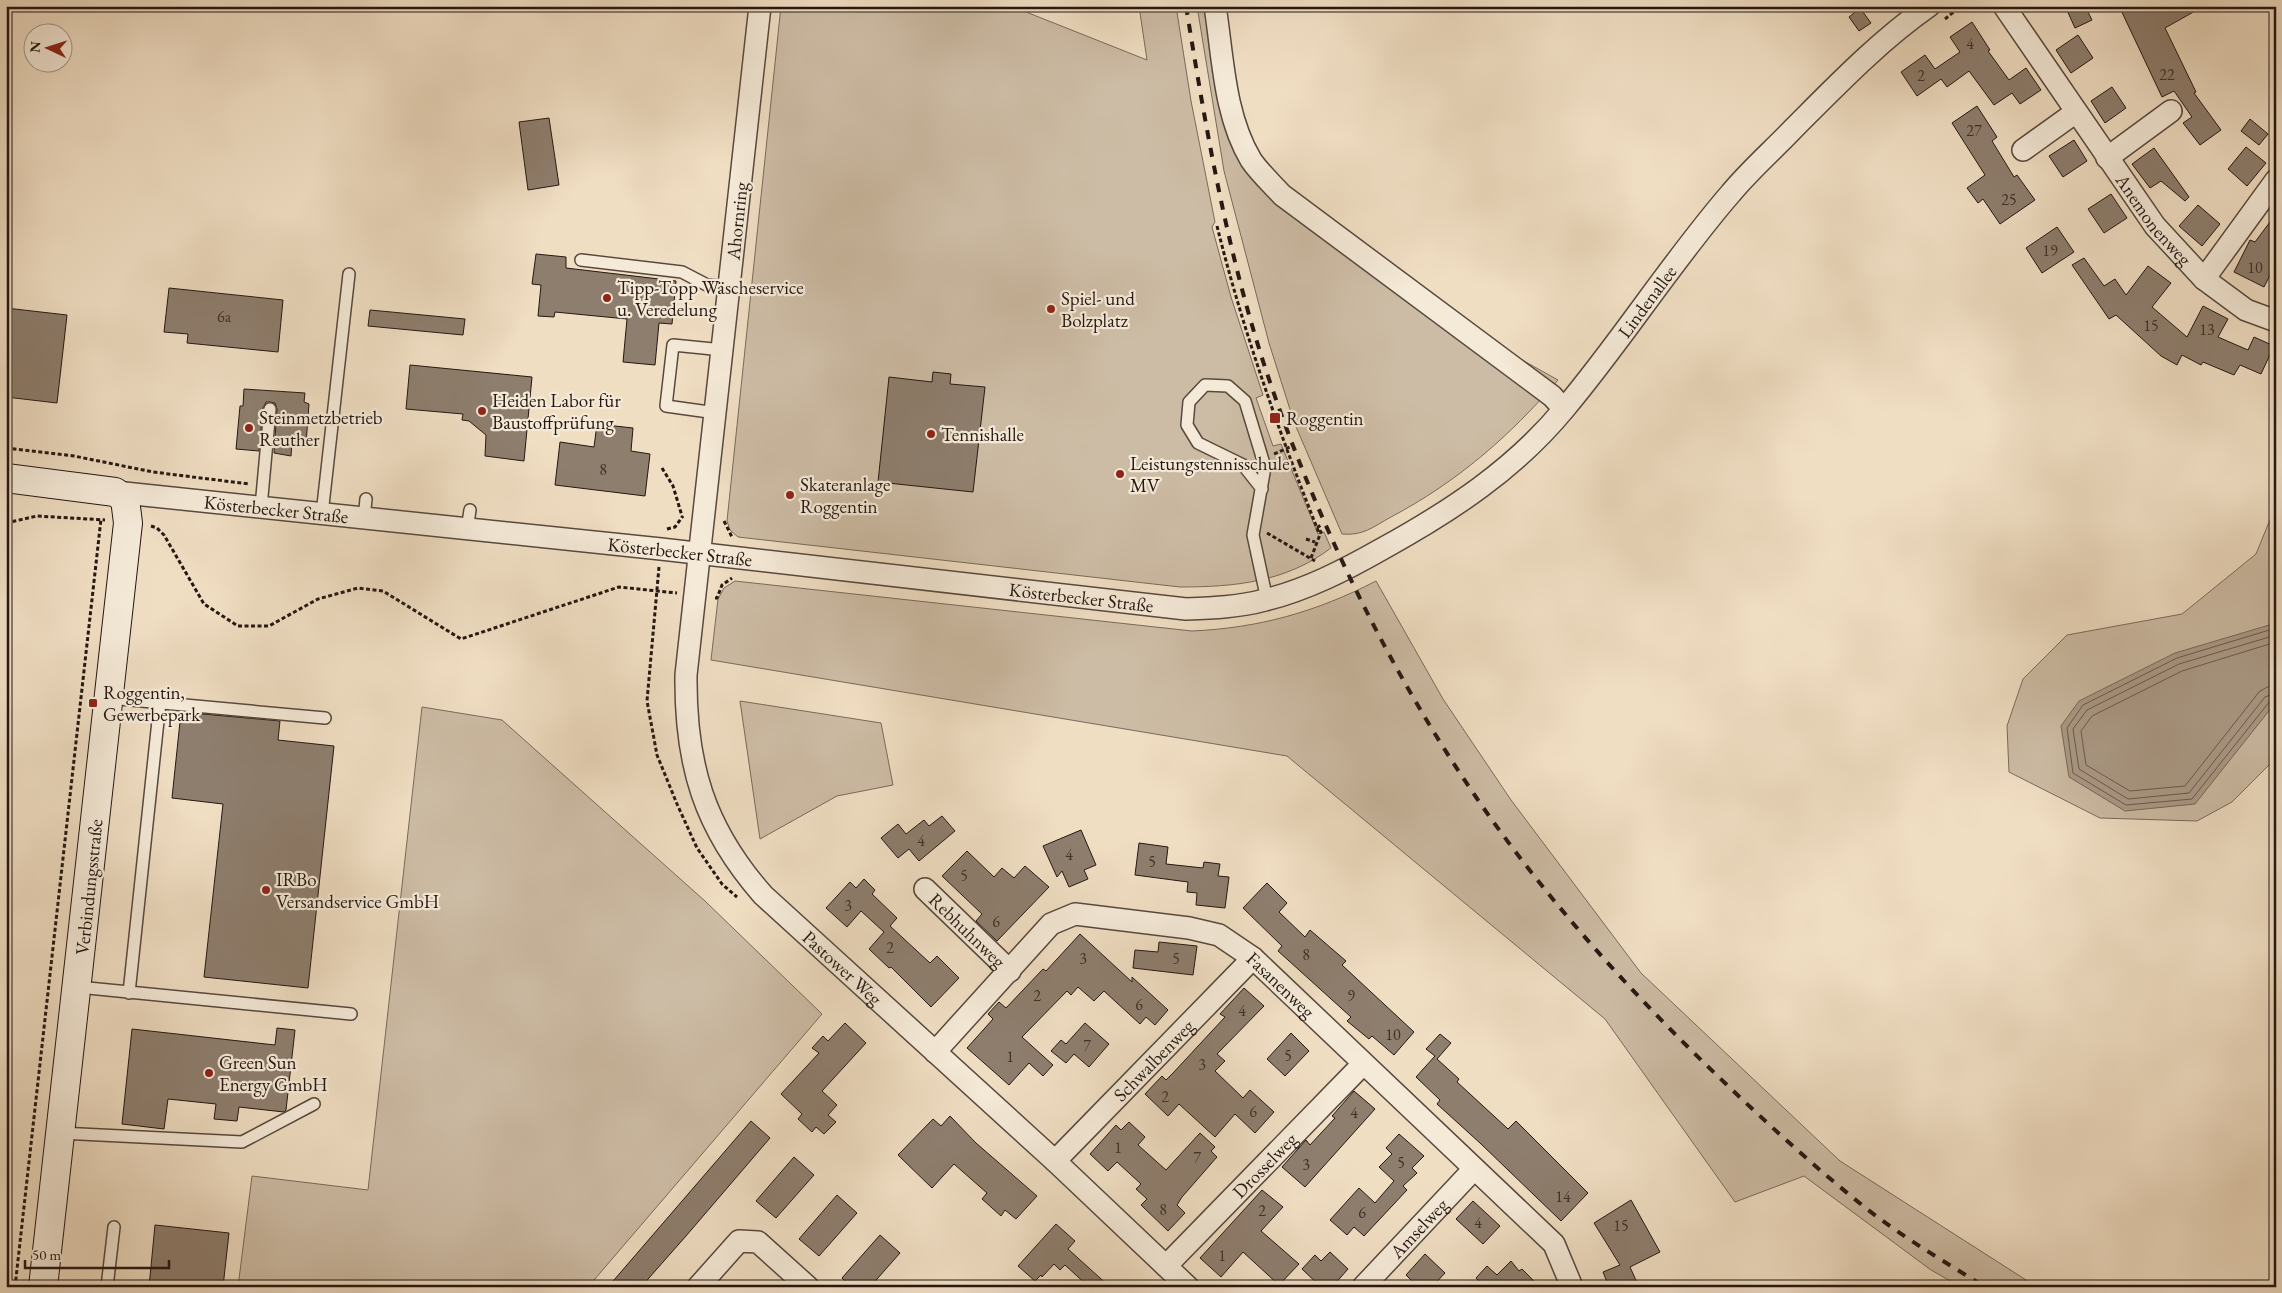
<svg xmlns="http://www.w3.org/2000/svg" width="2282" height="1293" font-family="'EB Garamond',serif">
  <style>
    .green { fill: #cdbca5; stroke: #786a5c }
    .water { fill: #ab9a87; stroke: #756658 }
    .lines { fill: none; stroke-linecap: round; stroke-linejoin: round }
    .shore { stroke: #68584c; stroke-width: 1 }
    .building { fill: #8e7e6e; stroke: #241712 }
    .lane-casing { stroke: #57493e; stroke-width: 14 }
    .street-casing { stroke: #57493e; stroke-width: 24 }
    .secondary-casing { stroke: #241712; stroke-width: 30 }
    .path { stroke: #241712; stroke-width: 3; stroke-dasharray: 4 2.5; stroke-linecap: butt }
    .lane { stroke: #f5ead8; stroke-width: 11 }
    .street { stroke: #f5ead8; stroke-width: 21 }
    .secondary { stroke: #f5ead8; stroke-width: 28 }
    .rail { stroke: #241712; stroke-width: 4; stroke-dasharray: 9 9; stroke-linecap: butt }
    .poi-dot { fill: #8f2418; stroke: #f5ead8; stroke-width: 2 }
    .labels { text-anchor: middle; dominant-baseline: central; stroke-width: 4.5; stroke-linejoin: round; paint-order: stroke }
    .number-label { font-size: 16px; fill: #3e3129 }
    .street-label { font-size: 19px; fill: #241712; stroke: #f5ead8 }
    .poi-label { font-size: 19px; fill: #241712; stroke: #f5ead8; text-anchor: start }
  </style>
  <rect width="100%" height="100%" fill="#f0dec3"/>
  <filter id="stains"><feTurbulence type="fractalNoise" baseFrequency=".004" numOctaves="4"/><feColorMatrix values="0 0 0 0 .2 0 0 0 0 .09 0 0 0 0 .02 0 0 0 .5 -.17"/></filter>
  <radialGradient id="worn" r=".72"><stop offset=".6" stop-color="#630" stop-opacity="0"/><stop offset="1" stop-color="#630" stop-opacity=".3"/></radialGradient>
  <path class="green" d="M781 6H1011L1147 60 1139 6H1176L1191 101 1215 222 1212 227 1231 297 1263 395 1256 398 1273 446 1281 444 1318 534 1324 532 1331 548C1286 582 1235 587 1180 587L738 537 730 530 727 521Z
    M1197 6H1224L1244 127 1265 165 1295 195 1506 351 1558 380C1509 437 1457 482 1391 517 1373 527 1363 536 1342 534L1294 422 1269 343 1224 171Z
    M2276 505V758L2232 802 2197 821 2100 818 2009 772 2007 726 2023 679 2067 635 2182 614 2256 554Z
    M735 581 1192 631C1259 628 1316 612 1376 581L1443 699 1511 800 1641 973 1840 1161 2037 1287H1961L1931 1270 1804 1176 1735 1202 1605 1019 1287 756 711 660 718 599 724 588Z
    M740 701 881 723 893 785 837 796 760 839Z
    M422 707 502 720 705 901 822 1014 588 1287H238L252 1176 368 1190Z"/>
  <path class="water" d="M2276 623V702L2195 804 2125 811 2069 777 2061 726 2079 701 2175 653Z"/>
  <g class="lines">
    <path class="shore" d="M2276 628 2177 658 2083 705 2067 728 2073 773 2126 805 2192 799 2270 701 2276 699
      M2276 635 2179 664 2087 710 2073 729 2079 769 2128 799 2189 793 2265 697 2276 693
      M2276 642 2182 671 2092 716 2081 731 2086 765 2130 791 2185 786 2259 692 2267 687 2276 686"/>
  </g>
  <path class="building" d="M2065 6H2085L2092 20 2075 28Z
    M2119 6H2204L2165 28 2196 92 2194 93 2221 130 2200 145 2183 123 2192 117 2174 91 2162 97Z
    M1860 8 1871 23 1859 31 1849 17Z
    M1972 22 1990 50 1988 51 2009 80 2026 68 2041 90 2020 104 2012 93 1994 105 1969 71 1947 87 1941 79 1917 96 1901 72 1925 55 1935 69 1960 52 1950 37Z
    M2078 35 2093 58 2071 73 2056 50Z
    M2112 87 2126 108 2105 123 2091 101Z
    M1977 106 1997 137 1992 141 2014 177 2017 175 2035 200 2000 224 1983 199 1978 203 1967 188 1985 175 1952 123Z
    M549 118 559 185 528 190 519 122Z
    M2250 119 2268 134 2259 145 2241 131Z
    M2074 140 2087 161 2063 177 2049 156Z
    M2246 147 2266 163 2247 186 2228 169Z
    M2154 148 2189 197 2185 201 2161 181 2150 188 2132 164Z
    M2111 194 2127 218 2104 233 2088 209Z
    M2198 205 2220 224 2202 246 2179 226Z
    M2276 214V263L2264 287 2234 272 2250 240 2255 242Z
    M2057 227 2074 252 2042 273 2026 248Z
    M536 254 566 257V268L676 281 672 324 659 323 655 365 623 362 627 319 555 312 554 317 538 316 541 285 532 284Z
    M2084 258 2104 286 2115 279 2126 295 2148 266 2171 283 2152 307 2187 337 2203 306 2228 319 2218 337 2248 350 2254 337 2274 346 2261 374 2240 365 2234 375 2203 362 2201 365 2182 355 2177 365 2161 356 2116 315 2109 319 2072 265Z
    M169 288 283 300 278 352 187 343 188 334 164 332Z
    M6 308 67 315 57 403 6 397Z
    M370 310 465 319 463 335 368 326Z
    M410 365 532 377 524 461 485 456 486 435 469 421 462 420 463 414 406 409Z
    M933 372 951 374 950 384 985 387 973 492 878 482 889 377 932 382Z
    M244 389 305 393 304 402 309 404 306 444 292 441 291 456 274 453 277 409 275 403 270 402H266L263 408 259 451 236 449 240 406H243Z
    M597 424 633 428 631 451 650 454 645 496 555 485 560 442 594 447Z
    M181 712 280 721 278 740 334 746 308 988 204 977 223 804 172 798Z
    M942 816 955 831 919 861 909 849 898 858 881 838 898 824 906 834 924 820 929 826Z
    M1081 830 1096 865 1084 870 1088 879 1069 887 1062 871 1057 877 1043 846Z
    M1139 843 1168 847 1166 864 1203 868 1204 862 1220 864 1218 876 1229 877 1225 908 1196 905 1197 893 1187 892 1188 882 1135 875Z
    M967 851 994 877 1002 868 1014 878 1025 866 1049 887 997 941 976 921 982 914 942 876Z
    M864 879 875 890 872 894 897 918 890 926 930 963 937 956 959 978 931 1007 891 967 889 968 869 949 884 932 861 911 847 927 826 908 850 882 856 888Z
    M1267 883 1287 903 1279 912 1305 937 1310 930 1346 961 1342 965 1414 1032 1394 1055 1372 1036 1369 1039 1347 1021 1351 1017 1278 951 1282 946 1243 908Z
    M1080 934 1132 982V977L1168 1010 1155 1025 1146 1017 1140 1024 1104 991 1094 1001 1078 987 1071 995 1067 991 1022 1037 1053 1065 1043 1076 1029 1063 1009 1085 967 1048 993 1019 988 1014 999 1002 1006 1008 1043 969 1046 971Z
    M1159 942 1197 946 1193 975 1133 968 1135 950 1158 952Z
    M1244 988 1264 1006 1217 1054 1225 1061 1215 1071 1243 1098 1250 1090 1274 1112 1255 1133 1235 1114 1215 1137 1179 1104 1168 1116 1145 1094 1162 1076 1166 1080 1173 1073 1225 1017 1220 1014Z
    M845 1023 866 1043 822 1091 837 1105 828 1115 836 1122 824 1134 816 1127 812 1132 798 1119 802 1114 781 1094 819 1053 812 1048 823 1036 828 1041Z
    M1085 1023 1109 1044 1089 1067 1074 1054 1066 1063 1051 1051 1061 1040 1066 1044Z
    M277 1028 295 1030 286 1110 284 1112 239 1107 237 1121 214 1119 216 1104 168 1099 164 1129 122 1124 132 1029 275 1045Z
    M1291 1033 1309 1051 1285 1076 1267 1059Z
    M1440 1034 1451 1043 1437 1059 1459 1079 1457 1082 1508 1129 1516 1121 1588 1193 1561 1221 1480 1143 1437 1104 1440 1100 1416 1077 1435 1056 1426 1049Z
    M1354 1091 1375 1109 1305 1187 1282 1167 1306 1140 1310 1145 1335 1118 1332 1116Z
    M950 1116 976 1143 1037 1196 1016 1219 1005 1210 1001 1216 982 1199 987 1193 954 1164 932 1188 898 1155 933 1119 941 1126Z
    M751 1121 770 1138 686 1236 641 1287H608Z
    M1129 1122 1145 1137 1138 1145 1166 1170 1200 1133 1215 1147 1211 1151 1217 1157 1182 1197 1177 1205 1185 1213 1168 1231 1141 1205 1147 1199 1136 1189 1141 1184 1117 1162 1108 1171 1090 1154 1116 1125 1121 1130Z
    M1399 1134 1424 1156 1412 1168 1417 1173 1403 1186 1407 1190 1364 1236 1354 1227 1347 1235 1330 1220 1359 1188 1375 1203 1394 1181 1379 1167 1392 1154 1386 1148Z
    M794 1157 814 1175 776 1218 756 1201Z
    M1262 1190 1283 1207 1261 1231 1299 1264 1279 1285 1243 1252 1221 1277 1200 1258Z
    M837 1195 857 1213 819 1256 799 1239Z
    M1631 1200 1660 1252 1630 1267 1639 1287H1609L1603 1272 1620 1265 1594 1223Z
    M1473 1201 1500 1226 1483 1244 1456 1219Z
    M1056 1224 1075 1241 1068 1249 1110 1287H1089L1065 1265 1060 1270 1054 1264 1042 1277 1041 1275 1035 1281 1018 1266Z
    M155 1225 229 1233 223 1287H149Z
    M880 1235 900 1253 870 1287H851L842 1278Z
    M1330 1252 1348 1269 1332 1287H1321L1302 1269 1315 1255 1321 1261Z
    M1425 1254 1445 1273 1432 1287H1418L1406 1275Z
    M1511 1261 1519 1271 1522 1269 1540 1287H1485L1476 1278 1487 1266 1497 1275Z"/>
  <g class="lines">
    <defs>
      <path id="lane" d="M581 260 682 272 707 285 729 287
        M716 413 666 406 673 345 723 350
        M1262 489 1243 465 1198 443 1187 425 1189 402 1205 385 1228 386 1245 401 1265 467 1253 535 1267 600
        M261 507 270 409
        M322 514 349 274
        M364 519 366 499
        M467 530 470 510
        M109 698 325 718
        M78 987 351 1014
        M129 993 160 702
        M60 1133 242 1142 314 1104
        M107 1287 114 1227"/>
      <g id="street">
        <path id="s1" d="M760 6 686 675C685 764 704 828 763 895L1055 1161 1188 1287"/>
        <path d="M1215 6C1223 57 1224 115 1251 160 1259 172 1272 184 1282 195L1552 396 1564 409"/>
        <path id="s2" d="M2004 6 2155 226 2204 279 2246 310 2276 321"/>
        <path d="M2023 150 2076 112"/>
        <path d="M2107 158 2171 111"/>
        <path d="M2204 279 2276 180"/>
        <path id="s3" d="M115 492 661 549 1186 609C1213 608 1239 607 1265 600 1306 590 1345 570 1382 549 1451 511 1515 469 1565 408 1623 339 1672 261 1731 193 1750 170 1773 150 1793 129 1836 86 1879 41 1929 6"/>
        <path id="s4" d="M925 889 1010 971"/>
        <path id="s5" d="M935 1052 1051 924 1075 914 1189 928 1219 935 1253 958 1554 1244 1572 1287"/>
        <path id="s6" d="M1055 1161 1253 958"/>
        <path id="s7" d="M1166 1266 1363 1064"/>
        <path d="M698 1287 739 1241 758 1242 808 1287"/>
        <path id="s8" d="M1363 1287 1474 1169"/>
      </g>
      <path id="secondary" d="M6 478 115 492 125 499 128 523 43 1287"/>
    </defs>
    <use href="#lane" class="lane-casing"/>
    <use href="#street" class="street-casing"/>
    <use href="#secondary" class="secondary-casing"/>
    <path class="path" d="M1945 19 1961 6
      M1217 226C1243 331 1279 432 1319 533
      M6 448 74 456 153 472 249 484
      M1274 454 1290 447
      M662 468 673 486 682 516
      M724 521 732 537
      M6 523 37 516 105 520
      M151 526 157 528 164 535 204 604 238 626H269L318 599 358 588 383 591 461 639 619 587 677 593
      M667 529 675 527 683 516
      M1267 533 1315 561
      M1306 539 1315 542
      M1311 558 1321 532 1318 527 1321 525
      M659 567 647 701 657 755 677 804 697 848 722 884 737 897
      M715 598H717L722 585 732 578
      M15 1287 101 519"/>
    <use href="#lane" class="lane"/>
    <use href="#street" class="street"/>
    <use href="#secondary" class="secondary"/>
    <path class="rail" d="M1186 6C1207 136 1229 264 1272 388 1324 539 1400 691 1492 820 1561 916 1641 1003 1726 1084 1771 1127 1818 1170 1867 1209 1904 1238 1945 1262 1985 1287"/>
  </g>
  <g class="poi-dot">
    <circle cx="607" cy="298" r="5"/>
    <circle cx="1051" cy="309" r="5"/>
    <circle cx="482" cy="411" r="5"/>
    <rect x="1269" y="412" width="12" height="12" rx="2.5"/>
    <circle cx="249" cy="428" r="5"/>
    <circle cx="931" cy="434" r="5"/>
    <circle cx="1120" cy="474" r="5"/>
    <circle cx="790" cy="495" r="5"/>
    <rect x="88" y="698" width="10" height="10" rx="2.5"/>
    <circle cx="266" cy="890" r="5"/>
    <circle cx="209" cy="1073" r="5"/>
  </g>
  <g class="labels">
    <g class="number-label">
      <text x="1970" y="43">4</text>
      <text x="2167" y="74">22</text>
      <text x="1921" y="75">2</text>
      <text x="1974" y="130">27</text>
      <text x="2009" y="199">25</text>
      <text x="2050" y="250">19</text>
      <text x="2255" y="267">10</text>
      <text x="224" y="316">6a</text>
      <text x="2151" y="325">15</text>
      <text x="2207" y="329">13</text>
      <text x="603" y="469">8</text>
      <text x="921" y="840">4</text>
      <text x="1069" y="854">4</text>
      <text x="1152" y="861">5</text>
      <text x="964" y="875">5</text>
      <text x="848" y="905">3</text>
      <text x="996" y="921">6</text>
      <text x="890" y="947">2</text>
      <text x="1306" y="954">8</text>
      <text x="1083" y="958">3</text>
      <text x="1176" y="958">5</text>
      <text x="1037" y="995">2</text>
      <text x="1351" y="995">9</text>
      <text x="1139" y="1004">6</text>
      <text x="1242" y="1010">4</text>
      <text x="1393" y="1034">10</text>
      <text x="1087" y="1045">7</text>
      <text x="1288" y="1055">5</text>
      <text x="1010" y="1056">1</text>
      <text x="1202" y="1064">3</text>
      <text x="1165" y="1096">2</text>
      <text x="1253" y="1111">6</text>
      <text x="1354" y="1112">4</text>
      <text x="1118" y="1147">1</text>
      <text x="1197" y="1157">7</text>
      <text x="1401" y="1162">5</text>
      <text x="1306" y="1164">3</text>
      <text x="1563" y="1196">14</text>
      <text x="1163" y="1209">8</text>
      <text x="1262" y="1210">2</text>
      <text x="1362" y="1212">6</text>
      <text x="1478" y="1222">4</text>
      <text x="1621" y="1225">15</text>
      <text x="1222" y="1255">1</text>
    </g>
    <g class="street-label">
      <text stroke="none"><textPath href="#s2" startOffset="261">Anemonenweg</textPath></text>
      <text transform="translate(737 221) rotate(-84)">Ahornring</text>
      <text stroke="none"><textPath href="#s3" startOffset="1652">Lindenallee</textPath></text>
      <text stroke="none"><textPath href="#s3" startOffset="162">Kösterbecker Straße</textPath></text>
      <text stroke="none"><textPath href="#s3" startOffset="568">Kösterbecker Straße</textPath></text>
      <text stroke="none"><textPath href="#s3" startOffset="972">Kösterbecker Straße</textPath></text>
      <text transform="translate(89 887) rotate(-84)">Verbindungsstraße</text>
      <text stroke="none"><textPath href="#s4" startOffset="59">Rebhuhnweg</textPath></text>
      <text stroke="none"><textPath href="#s1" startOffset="1020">Pastower Weg</textPath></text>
      <text stroke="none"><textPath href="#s5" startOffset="424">Fasanenweg</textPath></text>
      <text stroke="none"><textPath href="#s6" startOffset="141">Schwalbenweg</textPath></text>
      <text stroke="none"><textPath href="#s7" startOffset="141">Drosselweg</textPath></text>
      <text stroke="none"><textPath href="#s8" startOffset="81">Amselweg</textPath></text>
    </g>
    <g class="poi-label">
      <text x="617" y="287">Tipp-Topp Wäscheservice<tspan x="617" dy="22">u. Veredelung</tspan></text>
      <text x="1061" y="298">Spiel- und<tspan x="1061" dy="22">Bolzplatz</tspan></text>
      <text x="492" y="400">Heiden Labor für<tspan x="492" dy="22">Baustoffprüfung</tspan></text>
      <text x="259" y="417">Steinmetzbetrieb<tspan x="259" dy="22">Reuther</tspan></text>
      <text x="1286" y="418">Roggentin</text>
      <text x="941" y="434">Tennishalle</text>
      <text x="1130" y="463">Leistungstennisschule<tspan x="1130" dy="22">MV</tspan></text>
      <text x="800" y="484">Skateranlage<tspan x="800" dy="22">Roggentin</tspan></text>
      <text x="103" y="692">Roggentin,<tspan x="103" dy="22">Gewerbepark</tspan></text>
      <text x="276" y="879">IRBo<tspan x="276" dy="22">Versandservice GmbH</tspan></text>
      <text x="219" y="1062">Green Sun<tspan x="219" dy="22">Energy GmbH</tspan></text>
    </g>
  </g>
  <rect width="2282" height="1293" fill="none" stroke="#f0dec3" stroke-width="25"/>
  <rect x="8" y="8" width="2267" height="1278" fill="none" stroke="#241712" stroke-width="2.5"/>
  <rect x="12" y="12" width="2257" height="1268" fill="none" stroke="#241712"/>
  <g transform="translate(48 48) rotate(274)"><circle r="24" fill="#f5ead8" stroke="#a19689"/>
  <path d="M0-4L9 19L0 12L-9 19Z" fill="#8f2418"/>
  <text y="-8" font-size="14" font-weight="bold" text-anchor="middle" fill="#241712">N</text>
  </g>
  <path d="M25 1260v8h144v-8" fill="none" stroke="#241712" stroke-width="2.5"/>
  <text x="32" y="1260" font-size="15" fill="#241712" stroke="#f5ead8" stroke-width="4" paint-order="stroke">50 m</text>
  <rect width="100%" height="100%" filter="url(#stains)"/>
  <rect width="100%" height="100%" fill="url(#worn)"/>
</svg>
